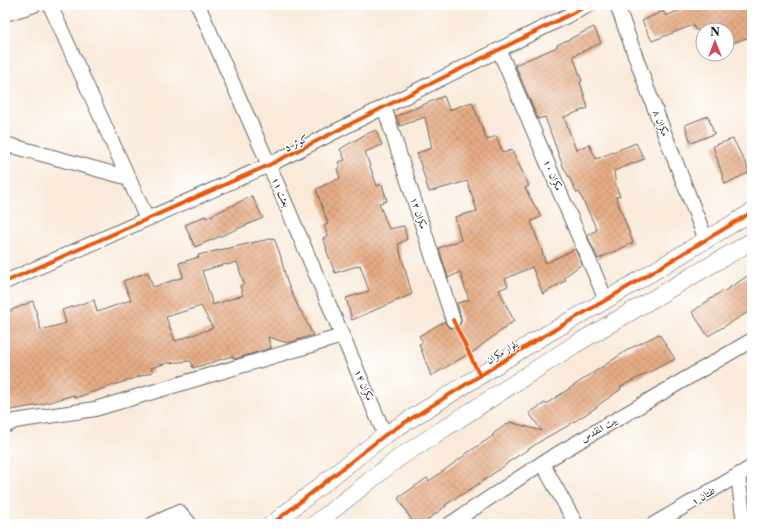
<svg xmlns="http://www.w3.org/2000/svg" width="757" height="529" font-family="'Libre Caslon Text',Amiri,serif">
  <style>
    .building { fill: url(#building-cross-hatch); fill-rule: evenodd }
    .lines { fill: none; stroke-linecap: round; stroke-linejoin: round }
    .minor-casing { stroke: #69645e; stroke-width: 16 }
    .tertiary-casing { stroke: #69645e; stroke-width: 18 }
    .minor { stroke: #fff; stroke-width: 14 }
    .tertiary { stroke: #fff; stroke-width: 17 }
    .cycleway-casing { stroke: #fff; stroke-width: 6 }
    .cycleway { stroke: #e8590c; stroke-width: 4 }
    .labels { text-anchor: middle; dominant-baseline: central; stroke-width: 3; stroke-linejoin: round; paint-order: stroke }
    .street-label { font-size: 10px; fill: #1c1c1c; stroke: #fff }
  </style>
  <defs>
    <pattern id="building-cross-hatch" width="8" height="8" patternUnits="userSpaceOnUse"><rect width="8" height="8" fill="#e5ac85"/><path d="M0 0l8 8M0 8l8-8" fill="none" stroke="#c49372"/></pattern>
  </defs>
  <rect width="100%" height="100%" fill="#fff"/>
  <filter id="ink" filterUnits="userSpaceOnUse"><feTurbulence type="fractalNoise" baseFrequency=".025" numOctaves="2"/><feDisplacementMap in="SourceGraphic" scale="8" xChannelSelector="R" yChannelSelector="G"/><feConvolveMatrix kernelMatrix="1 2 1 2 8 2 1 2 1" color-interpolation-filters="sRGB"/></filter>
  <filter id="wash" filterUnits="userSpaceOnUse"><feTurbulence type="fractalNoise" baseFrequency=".012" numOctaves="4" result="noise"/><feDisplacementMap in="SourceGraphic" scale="16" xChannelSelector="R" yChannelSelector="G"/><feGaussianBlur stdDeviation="0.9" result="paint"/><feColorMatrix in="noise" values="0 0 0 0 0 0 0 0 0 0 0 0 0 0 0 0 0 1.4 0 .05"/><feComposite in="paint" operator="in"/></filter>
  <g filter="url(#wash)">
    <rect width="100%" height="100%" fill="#f9eada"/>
    <g id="blocks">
      <path class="building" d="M693 5H737L739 10 745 7 752 29V36L730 44 727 37V30H695L693 25 652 41 642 21 663 11 666 16Z
        M594 27 601 43 573 56 582 81 580 82 588 108 564 117 576 150 589 144 596 159 636 143 644 159 614 171 616 187 620 196 616 197 633 243 598 259 587 235 597 230 579 192 577 193 562 164 545 117 538 119 515 65 557 47V45Z
        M444 96 449 110 472 102 487 140 496 136 503 153 512 150 529 186 525 188 541 217 531 221 546 263 575 249 582 264 564 277 566 280 543 294 532 267 505 279 508 286 499 290 514 321 470 354V353L431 376 419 344 423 342 419 336 445 321 447 326 451 328H455L459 326 461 322V318L457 303 469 300 460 272 448 278 439 248 461 240 455 217 477 211 467 181 429 192 417 153 432 148 425 117 400 126 396 116Z
        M708 116 714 134 691 143 685 125Z
        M376 130 382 145 365 152 377 186 382 184 387 201 379 203 389 229 404 226 407 239 398 244 412 294 352 320 346 298 369 291 360 265 335 273 326 249H327L323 238 328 236 324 225 328 224 316 189 340 178 337 169 340 167 338 162 345 160 340 149 366 134Z
        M733 139 750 172 725 184 713 146Z
        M252 196 263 218 195 247 185 225 205 216 206 218Z
        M274 238 280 254 287 282 300 311H301L313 335 288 343 268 337 271 348 234 359 232 356 193 368 191 361 167 363 151 368 153 372 75 398 74 395 39 405 5 411V313L33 301 41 330 66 323 62 310 94 300 97 312 131 300 123 281 148 272 153 287 183 277 179 263 199 257 198 255ZM237 262 244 284 240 286 243 295 213 305 202 271 226 264 227 265ZM201 306 213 328 175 341 166 317Z
        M752 273V310L708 336 692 312 722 291 723 292Z
        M659 334 675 359 620 387 621 389 597 406V407L566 427 547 437 507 463V464L480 483 445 505 446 506 422 524H414L398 498 427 478 429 481 464 456V455L493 436V434L510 422 542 431 529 413 545 403 546 404 629 349Z"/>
    </g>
  </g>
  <g filter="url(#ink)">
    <use href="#blocks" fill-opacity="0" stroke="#69645e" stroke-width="1"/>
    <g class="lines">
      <defs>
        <path id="minor" d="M50 5 147 219
          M198 5 269 165 385 435
          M617 5 648 91 706 240
          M5 14 34 5
          M499 50 606 300
          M384 107 453 320
          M5 144 129 178
          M5 282 269 165 384 107 589 5
          M5 426 15 421 95 409 342 336
          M542 463 576 524
          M738 475 744 524
          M153 524 179 512 190 524
          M450 524 542 463 752 340
          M654 524 752 467"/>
        <path id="tertiary" d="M272 524 385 435 535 341 606 300 752 212
          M315 524 400 457 574 345 752 241"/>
      </defs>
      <use href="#minor" class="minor-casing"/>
      <use href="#tertiary" class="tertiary-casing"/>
      <use href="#minor" class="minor"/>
      <use href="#tertiary" class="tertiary"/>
      <defs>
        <path id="cycleway" d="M5 282 269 165 384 107 589 5
          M453 320 480 376
          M272 524 385 435 535 341 606 300 752 212"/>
      </defs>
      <use href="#cycleway" class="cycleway-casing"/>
      <use href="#cycleway" class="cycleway"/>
    </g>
  </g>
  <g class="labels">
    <g class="street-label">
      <text transform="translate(661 123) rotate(69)">مکران ۸</text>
      <text transform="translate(296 143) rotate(-27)">کوثر ۵</text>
      <text transform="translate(553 175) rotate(67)">مکران ۱۰</text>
      <text transform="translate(281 192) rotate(67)">بعثت ۱۱</text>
      <text transform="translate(419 213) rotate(72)">مکران ۱۲</text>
      <text transform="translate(502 352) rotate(-32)">بلوار مکران</text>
      <text transform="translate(364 385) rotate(67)">مکران ۱۴</text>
      <text transform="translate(599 429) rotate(-30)">بیت المقدس</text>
      <text transform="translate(703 496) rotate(-30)">تفتان ۱</text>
    </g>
  </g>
  <rect width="757" height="529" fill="none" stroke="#fff" stroke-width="20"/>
  <g transform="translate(715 42)"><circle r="19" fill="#ffffff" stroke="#a4a4a4"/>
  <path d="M0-3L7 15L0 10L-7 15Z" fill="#d1495b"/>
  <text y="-6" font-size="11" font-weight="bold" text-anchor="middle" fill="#1c1c1c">N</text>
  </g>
</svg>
